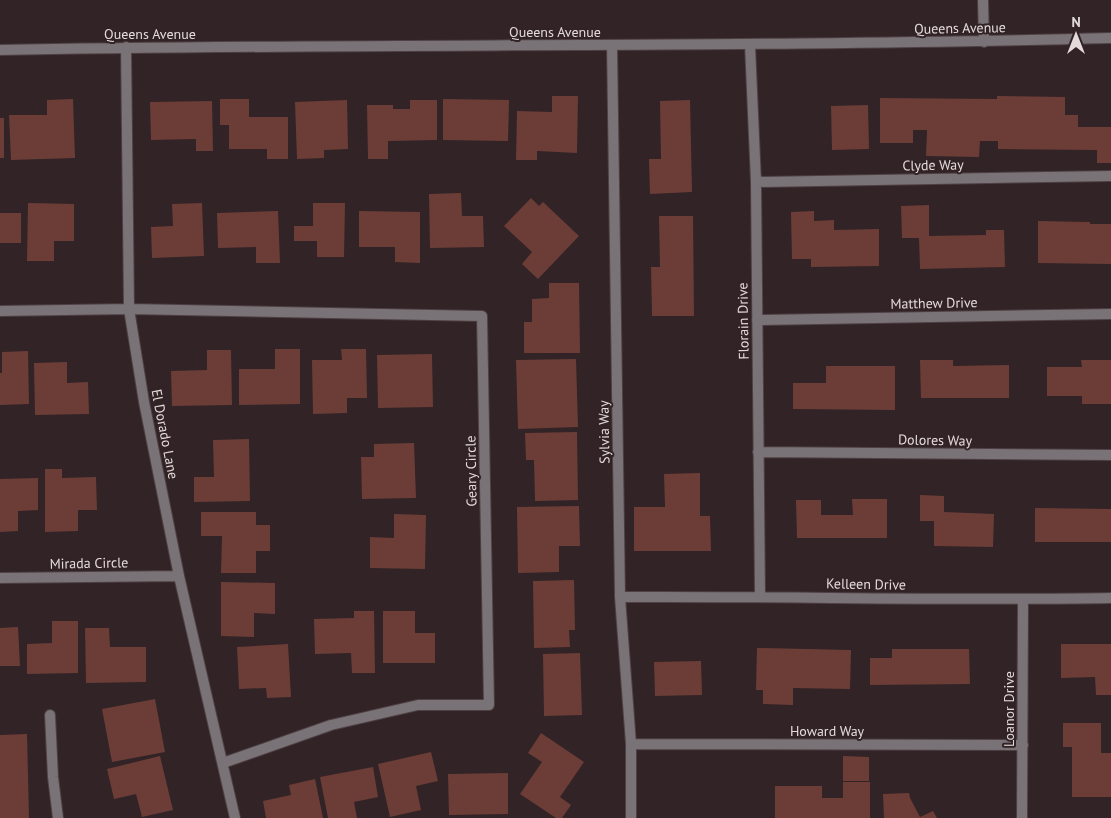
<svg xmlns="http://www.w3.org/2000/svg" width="1111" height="818" font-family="'PT Sans',sans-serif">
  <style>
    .building { fill: #6c3d37 }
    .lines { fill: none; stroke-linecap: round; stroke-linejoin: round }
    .service-casing { stroke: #4e4043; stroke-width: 12 }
    .minor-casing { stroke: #4e4043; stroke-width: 12 }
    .tertiary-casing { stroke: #4e4043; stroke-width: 12 }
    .service { stroke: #797276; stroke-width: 10 }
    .minor { stroke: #797276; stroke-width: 10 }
    .tertiary { stroke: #797276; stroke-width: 10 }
    .labels { text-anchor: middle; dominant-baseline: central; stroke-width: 4; stroke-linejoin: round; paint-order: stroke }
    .street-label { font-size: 14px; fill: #e4dadc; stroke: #312326 }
  </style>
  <rect width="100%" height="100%" fill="#312326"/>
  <path class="building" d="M552 96H578L577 153 537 151V160H516L517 111 552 112Z
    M997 96 1065 97V115H1078V127H1111V163H1097V150L998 149V141H980L979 157 926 156 927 130H913V143H880V98L997 99Z
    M73 99 75 158 11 160 9 115H47V100Z
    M220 99H249V117H288V159H267V149H229V125H220Z
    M443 99 509 100 508 141 443 140Z
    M347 100 348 149 324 150V158L297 159 295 102Z
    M410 100H437V140L388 141V159H368L367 105H393V109H410Z
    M690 100 692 192 650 194 649 159H661L660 101Z
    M212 101 213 151H196V139L151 140 150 102Z
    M868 105 869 149 832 150 831 106Z
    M0 118H4V158H0Z
    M461 193 462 216H483L484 247 430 248 429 194Z
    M531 198 539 206 543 202 579 236 538 279 522 264 532 252 504 226Z
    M28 203 74 204V241H54V261H27Z
    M202 203 204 256 152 258 151 227 173 226 172 204Z
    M313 203H345L344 257H317V241H294V226H313Z
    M929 205V236L986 235V230H1004L1005 267 920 269 919 238H902L901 206Z
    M278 211 280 263H256V247L218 248 217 213Z
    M359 211 420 212V263L395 262V247H359Z
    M814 211V221L834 220V230L879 229V266L811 267V259H792L791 212Z
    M0 213H21V243H0Z
    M659 216H693L694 316H652L651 267H660Z
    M1038 221 1090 222V224H1111V264L1038 263Z
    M549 283H579L580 353H524V322H532V299L549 298Z
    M275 349H300V404L239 405V369H275Z
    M341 349H366L367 398H347V413L313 414 312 360H342Z
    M207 350H231L232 405 172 406 171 371 207 370Z
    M28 351 29 404 0 405V373H2V352Z
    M432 354 433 407 378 408 377 355Z
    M576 359 578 427 518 429 516 360Z
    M920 360H953V366L1009 365V398H921Z
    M1081 360H1111V404H1082V396H1047V367H1082Z
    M67 362V383L88 382 89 414 35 415 34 363Z
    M826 366H895V410L793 409V383H826Z
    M577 432 578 500 535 501 534 460H526L525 433Z
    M249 439 250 501 194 502V477H214L213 440Z
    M414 443 416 498 362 499 361 457H374V444Z
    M45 469H62V478L96 477 97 510H78V531L45 532Z
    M700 473V516H710L711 551H634V507H665L664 474Z
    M38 478V510L18 511V531L0 532V479Z
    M920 495 944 496V512L994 514 993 547 934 546V521H920Z
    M852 499H887V538H797L796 500H821V515H853Z
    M579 506 580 546H559V572L518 573 517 507Z
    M1035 508 1111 509V542H1035Z
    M201 512H256V525H270V551H256V573H221L222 536H201Z
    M394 514 426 515 425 569 370 568V537L394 538Z
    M574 580 575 630H569L570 647 534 648 533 581Z
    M221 582 275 583V614L254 613V637L221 636Z
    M354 611H374L375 673H352L351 653 315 654 314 619 354 618Z
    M383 611H415V633H435V663H383Z
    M52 621H78V673L27 674V644L52 643Z
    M18 627 20 666H0V628Z
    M85 628H109L110 647H146V682L86 683Z
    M288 644 291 697 267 698 266 688 239 689 237 647Z
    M1061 644H1111V695H1096L1095 677 1061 678Z
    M757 648 851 650 850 689 793 688V705L763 704V690H756Z
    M892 649H969L970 684 870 685V658H892Z
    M580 653 582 715 544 716 543 654Z
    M701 661 702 695 655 696 654 662Z
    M155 699 165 752 112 762 102 709Z
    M1063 723H1101V753H1111V797H1072V747H1063Z
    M541 733 584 762 560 797 571 805 562 818H556L520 794 542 762 528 753Z
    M27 734 29 818H0V735Z
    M431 752 438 781 416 786 421 810 390 817 378 764Z
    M160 756 173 810 142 817 136 794 114 799 107 769Z
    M843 756 869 757V781H843Z
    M373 767 378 797 354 802 357 818H328L320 777Z
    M508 773V814L449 815 448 774Z
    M315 779 323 818H266L263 801 291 795 289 785Z
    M843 782H870V818H775V786H822V798H843Z
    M909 793 910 798 920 817 933 811 937 818H884L883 794Z"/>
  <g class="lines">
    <defs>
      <path id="service" d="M50 715 53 777 58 818"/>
      <path id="minor" d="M612 45 620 597 631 744V818
        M750 45 756 182 760 596
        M126 47 129 309 144 402 179 576 235 818
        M756 182 1111 176
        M0 311 129 309 482 316 489 705H418L331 725 223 763
        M757 320 1111 314
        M758 452 1111 455
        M0 578 179 576
        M620 597C784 596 948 601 1111 598
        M631 744 1023 745
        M1022 818 1023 599"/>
      <path id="tertiary" d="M983 0 984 42
        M0 50C370 43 741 48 1111 38"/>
    </defs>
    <use href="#service" class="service-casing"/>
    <use href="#minor" class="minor-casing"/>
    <use href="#tertiary" class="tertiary-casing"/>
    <use href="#service" class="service"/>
    <use href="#minor" class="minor"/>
    <use href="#tertiary" class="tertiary"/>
  </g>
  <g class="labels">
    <g class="street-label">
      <text transform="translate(960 28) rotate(-1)">Queens Avenue</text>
      <text x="555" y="32">Queens Avenue</text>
      <text x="150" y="34">Queens Avenue</text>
      <text transform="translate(933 165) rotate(-1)">Clyde Way</text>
      <text transform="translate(934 303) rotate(-1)">Matthew Drive</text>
      <text transform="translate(743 321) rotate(-91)">Florain Drive</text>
      <text transform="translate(604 432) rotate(-91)">Sylvia Way</text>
      <text transform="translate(165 434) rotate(79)">El Dorado Lane</text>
      <text transform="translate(935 440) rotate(1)">Dolores Way</text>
      <text transform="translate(471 471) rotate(-91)">Geary Circle</text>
      <text transform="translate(89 563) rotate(-1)">Mirada Circle</text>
      <text transform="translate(866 584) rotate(1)">Kelleen Drive</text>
      <text transform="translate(1009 709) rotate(-90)">Loanor Drive</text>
      <text x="827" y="731">Howard Way</text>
    </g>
  </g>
  <g transform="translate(1076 35)" stroke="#312326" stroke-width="4" paint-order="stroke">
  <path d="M0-4L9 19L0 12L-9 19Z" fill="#e4dadc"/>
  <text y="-8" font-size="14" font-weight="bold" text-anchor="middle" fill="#e4dadc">N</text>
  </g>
</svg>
